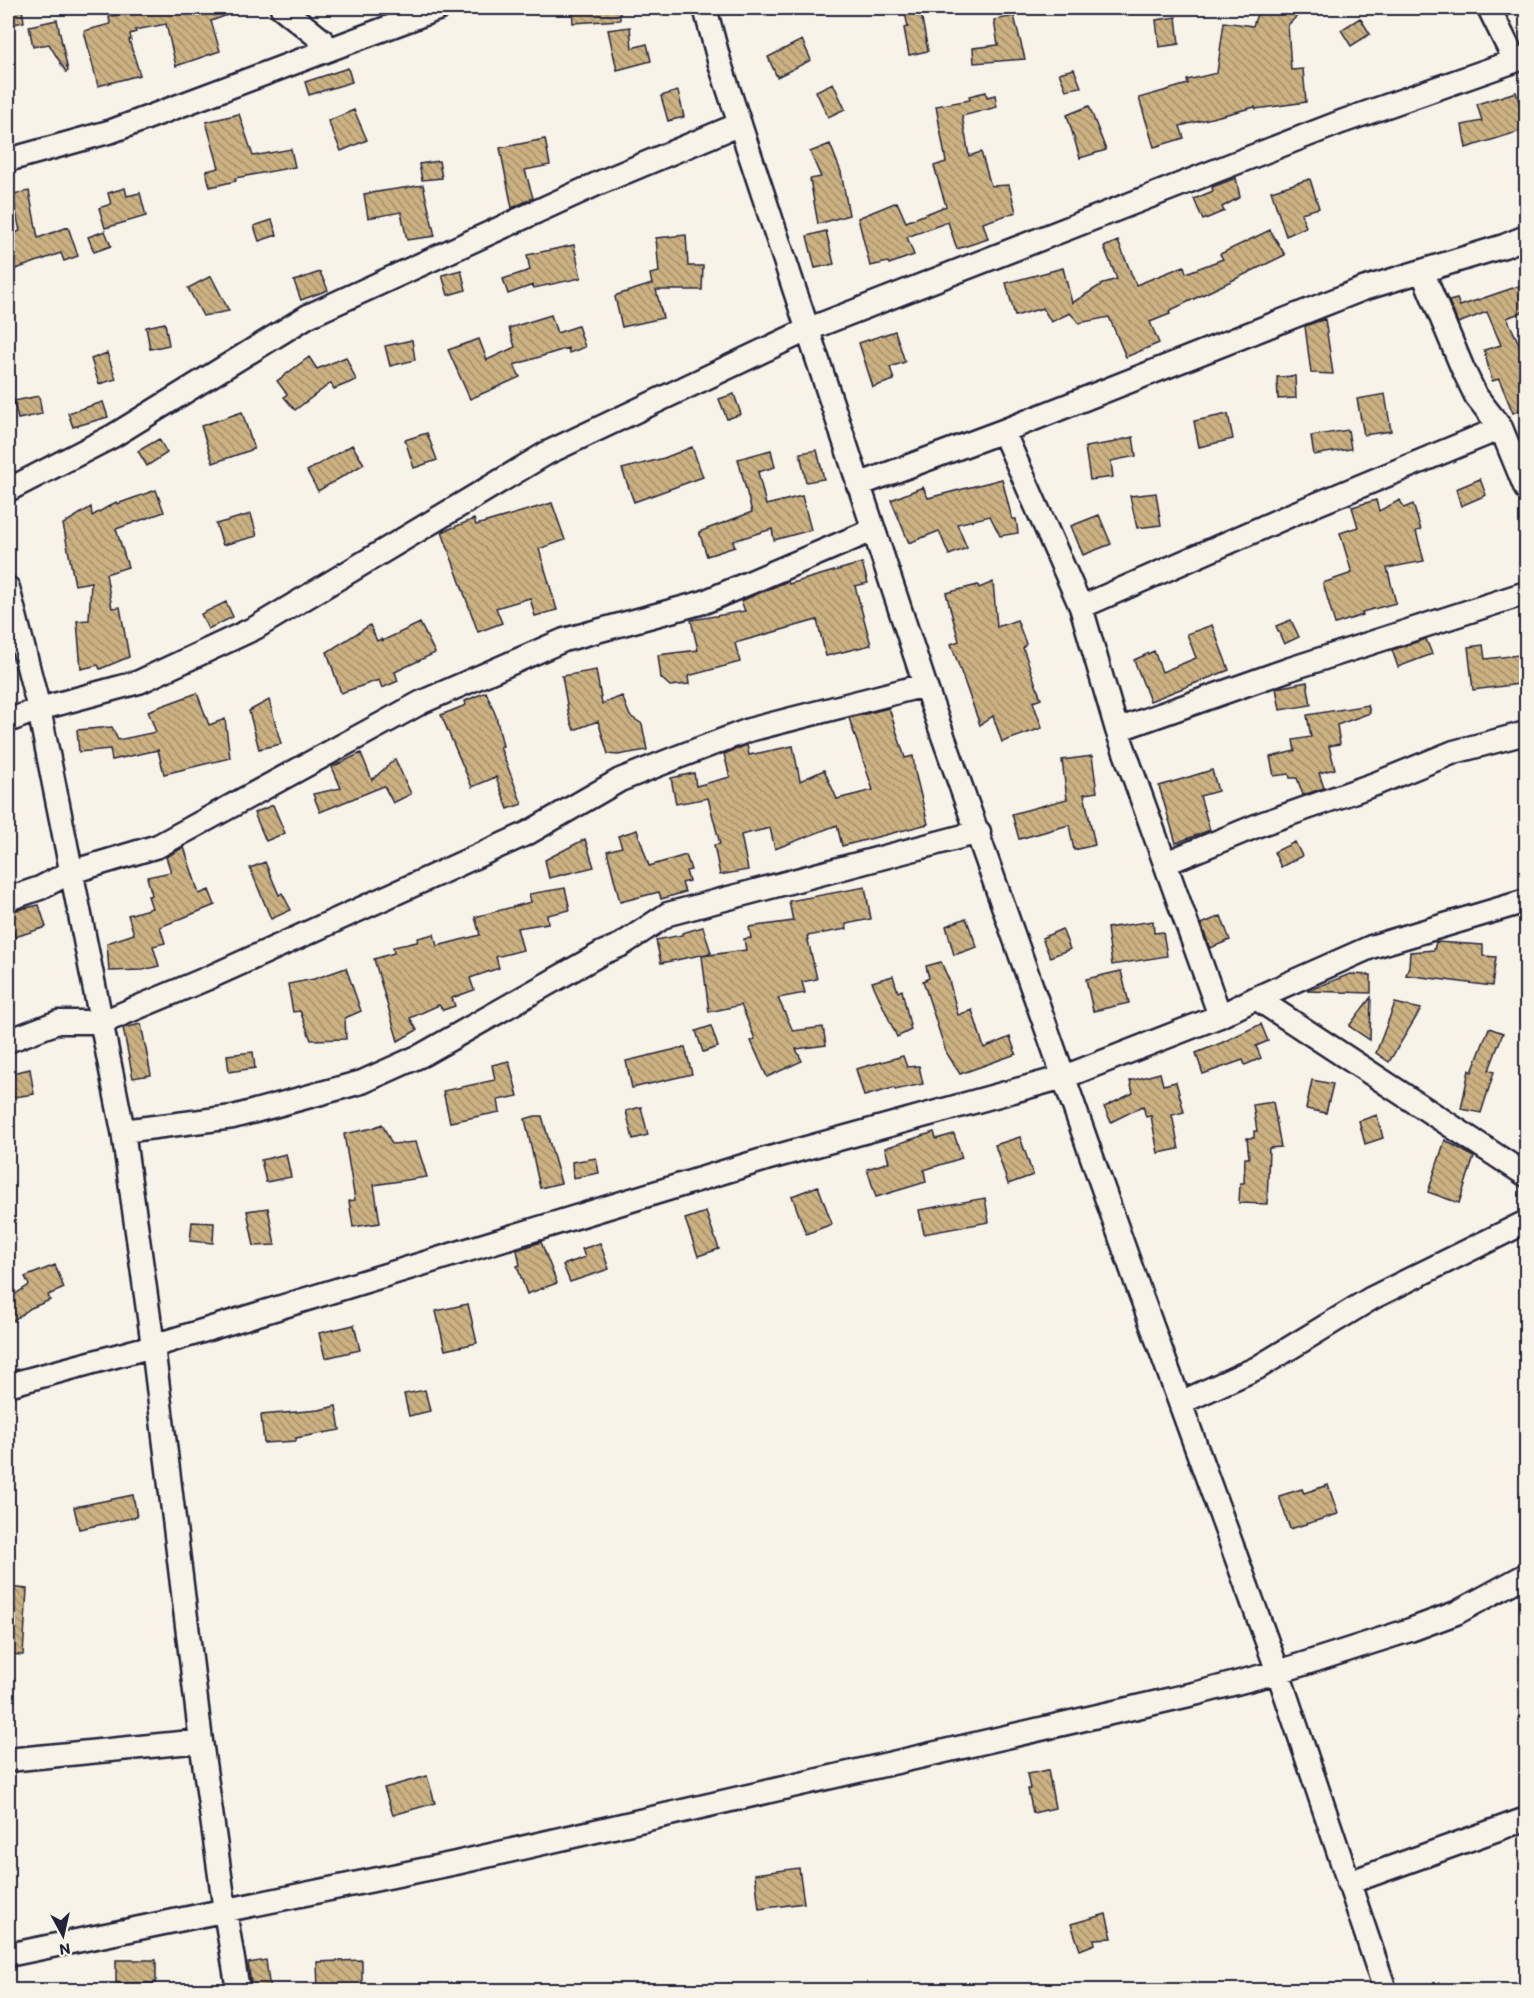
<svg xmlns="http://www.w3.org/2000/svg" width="1534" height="1998" font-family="Itim,sans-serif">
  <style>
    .building { fill: url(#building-back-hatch); stroke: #22223b; stroke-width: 1.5 }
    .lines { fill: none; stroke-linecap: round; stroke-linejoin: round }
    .minor-casing { stroke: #22223b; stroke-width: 27 }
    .minor { stroke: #f7f3e8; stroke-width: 22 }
  </style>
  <defs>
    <pattern id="building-back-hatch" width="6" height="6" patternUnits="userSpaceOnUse" patternTransform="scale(1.5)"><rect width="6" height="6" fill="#ccb282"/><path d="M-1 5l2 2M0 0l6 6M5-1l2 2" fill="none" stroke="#a5906c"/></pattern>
  </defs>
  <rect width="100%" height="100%" fill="#f7f3e8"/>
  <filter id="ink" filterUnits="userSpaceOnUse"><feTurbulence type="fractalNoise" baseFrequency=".0167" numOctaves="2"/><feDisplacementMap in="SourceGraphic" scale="12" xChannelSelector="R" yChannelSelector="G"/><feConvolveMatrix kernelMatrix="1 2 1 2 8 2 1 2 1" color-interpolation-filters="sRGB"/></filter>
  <g filter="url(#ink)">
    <path class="building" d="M8 8H22L24 22 8 25Z
      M142 8H184L185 14 205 8H244V9L211 21 220 51 176 66 166 24 135 30 136 32 130 34 131 40H129L140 75 98 86 84 31 110 24 109 17Z
      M572 8H620V20L573 23Z
      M904 8H920L928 51 909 55 904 28 908 27Z
      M1259 8H1305L1288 25 1291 70 1303 69 1306 102 1256 109 1255 107 1180 126 1184 138 1154 147 1139 98 1188 84 1187 80 1217 73 1224 22 1253 26Z
      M1014 16 1025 59 974 63 973 48 998 45 994 20Z
      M1176 17 1179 44 1159 47 1156 20Z
      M1360 18 1370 34 1351 46 1341 30Z
      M57 20 68 71 66 72 49 44 33 47 29 26Z
      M630 27 632 48 647 44 651 61 617 70 608 30Z
      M802 40 811 60 777 77 768 57Z
      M348 68 352 82 309 95 305 82Z
      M1074 69 1081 87 1066 90 1059 73Z
      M833 83 845 109 828 117 816 91Z
      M678 91 684 117 668 121 661 96Z
      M986 92 987 97 995 95 997 107 962 116 969 156 981 152 991 186 1009 185 1016 212 983 223 988 239 957 249 948 222 907 237 914 255 889 264 888 262 870 266 858 218 897 202 906 222 946 206 934 166 946 162 936 106 970 100 969 96Z
      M1516 92 1523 115 1527 114V129L1466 148 1462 125 1482 121 1477 104Z
      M1089 106 1106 150 1080 158 1067 115Z
      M354 110 367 140 341 151 328 121Z
      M239 114 253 156 291 149 295 167 235 178 236 181 210 187 206 171 219 168 206 122Z
      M545 139 550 165 525 170 533 198 512 208 500 148Z
      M830 144 841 172 849 215 818 224 810 179 821 177 810 152Z
      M439 161 442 178 422 180 419 164Z
      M1236 178 1240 197 1222 207 1224 211 1203 220 1194 199 1213 191 1212 187Z
      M1310 179 1319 208 1301 213 1306 227 1286 236 1271 191Z
      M423 185 435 236 407 240 401 212 368 218 364 194Z
      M125 188 127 196 140 193 146 216 105 228 99 208 111 204 108 193Z
      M29 191 38 238 68 227 78 256 64 261 61 253 13 270 8 255V244L12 242 10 235 20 231 12 194Z
      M272 220 277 235 259 241 254 226Z
      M1270 230 1285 255 1169 311 1170 314 1150 322 1159 343 1126 357 1109 317 1079 323 1070 313 1051 322 1043 308 1015 316 1006 283 1063 268 1072 303 1104 283 1117 279 1104 247 1118 241 1136 285 1184 266 1186 273 1223 259 1220 254Z
      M105 231 111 246 94 252 88 237Z
      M826 231 834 264 815 268 807 236Z
      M686 235 688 266H703L702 290H656L663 318 622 327 615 297 617 295 652 284 650 274 659 272 656 238Z
      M574 245 581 278 534 288 533 285 508 294 503 279 530 270 527 255Z
      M461 270 466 290 448 295 442 275Z
      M320 272 328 290 301 300 294 281Z
      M211 276 229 311 203 316 188 288Z
      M1519 286 1527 303V310L1507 318 1527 361V407L1513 413 1499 379 1492 381 1484 350 1501 345 1487 312 1458 323 1449 301 1457 299 1460 306Z
      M551 315 557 333 578 326 585 347 569 353 568 348 514 365 520 377 470 399 448 350 479 339 487 360 515 347 509 328Z
      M1325 319 1333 374 1311 373 1305 326Z
      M165 323 169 345 150 349 146 327Z
      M895 331 905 362 890 367 894 380 873 387 859 343Z
      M412 340 415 360 390 366 385 346Z
      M107 353 116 379 99 384 91 359Z
      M309 357 317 369 346 357 356 380 334 389 331 383 295 410 284 397 287 394 277 381Z
      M1295 376 1296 398 1278 399 1277 377Z
      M734 394 741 414 727 419 719 399Z
      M1385 394 1391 431 1364 435 1357 399Z
      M39 396 42 414 18 419 14 401Z
      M103 402 108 417 73 427 68 413Z
      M242 412 254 449 213 463 201 426Z
      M1228 414 1233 439 1199 447 1194 421Z
      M1348 430 1351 449 1314 455 1311 436Z
      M427 433 437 460 414 468 405 440Z
      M1133 437 1136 456 1111 461 1113 477 1090 480 1085 447 1116 442V441Z
      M159 439 167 453 147 466 138 451Z
      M352 445 364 464 318 491 307 471Z
      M692 447 703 477 634 502 622 469 664 458Z
      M771 450 775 467 758 472 766 505 802 496 811 530 774 540 772 529 733 541 735 547 707 556 699 532 752 512 738 459Z
      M817 450 824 479 806 482 800 453Z
      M1002 479 1012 519H1016L1018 533 1000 536 990 516 957 524 967 548 949 555 939 531 909 543 891 500 923 487 928 498Z
      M1480 479 1486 495 1461 506 1456 489Z
      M156 490 164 512 116 529 128 567 106 574 112 608 120 607 129 657 100 669 98 665 81 669 77 621 89 620 91 582 75 585 63 524 91 507 92 516 116 502 117 504Z
      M1156 493 1161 525 1137 528 1130 496Z
      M1376 500 1379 511 1400 500 1404 508 1413 504 1421 530 1416 531 1424 561 1387 568 1396 603 1362 612 1363 615 1335 624 1323 583 1352 573 1340 533 1358 527 1352 507Z
      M552 503 565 540 539 549 557 610 535 616 530 598 496 608 502 623 478 632 442 532 474 519 476 525Z
      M251 514 257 536 223 545 216 524Z
      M1099 515 1111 544 1083 555 1071 526Z
      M862 563 868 583 855 586 871 645 826 656 817 620 735 643 740 662 688 676 689 684 670 686 661 678 658 655 698 650 691 620 745 611 741 601 788 581 789 584Z
      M993 582 997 627 1017 620 1026 644 1023 648 1041 699 1033 702 1042 728 1002 742 993 716 980 725 951 644 959 641 946 593 978 585 979 588Z
      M226 602 233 617 208 629 201 614Z
      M1291 620 1299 637 1284 644 1276 626Z
      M420 623 435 653 395 672 398 681 382 688 379 680 341 693 327 652 370 625 377 641 381 639 382 641Z
      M1212 625 1229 670 1150 701 1134 660 1154 651 1162 672 1196 658 1187 634Z
      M1426 639 1432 654 1398 667 1392 650Z
      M1483 645 1485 659 1527 654V683L1473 690 1468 647Z
      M596 670 602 704 622 696 630 716 642 724 647 750 618 755 608 754 598 721 574 730 569 716 562 676Z
      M1307 682 1311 705 1280 710 1276 688Z
      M486 692 496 716 503 746 500 747 522 804 508 809 496 777 472 787 441 715 466 705 465 701Z
      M197 693 209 725 225 719 230 758 164 774 158 750 112 760 110 749 79 752 77 730 112 727 118 740 156 732 148 711Z
      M269 700 281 744 259 749 249 711Z
      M1368 705 1370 713 1337 725 1340 744 1329 746 1335 769 1319 773 1324 788 1303 795 1297 778H1290L1289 774 1274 776 1270 757 1295 751 1293 740 1311 737 1307 715Z
      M889 708 905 758 913 756 915 772 928 824 842 846 837 825 775 849 770 828 741 835 748 870 720 875 714 845 720 844 708 798 676 804 671 778 694 773 696 786 730 777 724 754 747 745 749 755 793 746 800 781 824 770 837 799 873 790 849 718Z
      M361 753 372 780 395 759 411 794 393 803 384 786 320 812 313 794 341 788 332 767Z
      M1092 756 1097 792 1084 794 1095 845 1074 850 1069 825 1019 839 1012 814 1067 799 1062 760Z
      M1212 770 1218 791 1200 796 1210 830 1176 843 1159 786Z
      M273 805 285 833 266 841 254 813Z
      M637 830 649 866 686 855 691 870 686 871 689 881 682 883 685 892 661 899 659 892 620 902 607 851 622 847 618 836Z
      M585 839 594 867 549 878 545 860Z
      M1295 842 1302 856 1281 867 1274 852Z
      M184 847 199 894 209 890 215 905 160 927 165 943 153 946 159 966 143 970 109 971 107 943 134 934 128 915 152 908 148 896 152 895 147 877 171 872 166 857Z
      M265 862 279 895 282 893 291 910 271 919 250 868Z
      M865 887 871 919 846 924 847 929 807 936 817 979 802 982 805 993 778 998 793 1031 823 1027 826 1045 796 1049 802 1061 767 1077 751 1041 755 1039 741 1005 709 1012 702 956 746 950 744 939 751 938 749 927 793 921 789 901Z
      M565 888 570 910 547 915 548 923 517 928 523 950 496 957 499 968 470 978 474 990 452 998 455 1006 443 1010 439 1005 410 1018 417 1030 398 1041 374 959 394 953 393 947 417 942 418 938 434 934 437 946 480 935 475 917 531 902 529 894Z
      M39 905 46 927 15 937 8 912Z
      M1221 916 1230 940 1210 948 1201 924Z
      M966 918 977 947 954 955 946 926Z
      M1153 921 1154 933 1163 932 1167 956 1112 965 1107 928Z
      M703 927 711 953 661 963 656 940 682 935V933Z
      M1062 929 1070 949 1050 957 1042 938Z
      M1436 942 1483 945V956L1496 957 1492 986 1406 975 1409 966 1410 952 1434 950Z
      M941 962 949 980 958 1015 972 1010 984 1048 1010 1037 1016 1054 960 1074 946 1052 923 981 929 978 926 966Z
      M346 968 361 1011 345 1018 346 1039 311 1040 300 1011 293 1012 288 984 314 979Z
      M1121 971 1129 1003 1093 1011 1086 979Z
      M1350 974 1371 975V993L1307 991Z
      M893 976 898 992 902 990 911 1030 897 1037 872 982Z
      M1371 997 1370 1040 1349 1026Z
      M1395 1003 1421 1009 1389 1062 1376 1053Z
      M141 1024 151 1075 133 1078 123 1028Z
      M1261 1024 1268 1041 1256 1046 1261 1058 1245 1065 1243 1060 1203 1074 1196 1053 1221 1043Z
      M711 1026 718 1047 703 1052 696 1031Z
      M1489 1028 1503 1033 1489 1070 1494 1072 1481 1113 1461 1109 1469 1070 1472 1072Z
      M685 1047 692 1074 632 1088 626 1061Z
      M253 1052 255 1068 229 1072 227 1055Z
      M903 1056 907 1067 919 1066 923 1084 895 1090 894 1088 864 1096 856 1069Z
      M509 1061 518 1096 498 1100 500 1112 450 1122 443 1091 495 1080 492 1065Z
      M30 1069 34 1094 8 1098V1074Z
      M1160 1073 1163 1085 1176 1082 1184 1112 1172 1115 1179 1149 1158 1153 1151 1116 1146 1117 1143 1106 1111 1122 1104 1107 1133 1093 1130 1081Z
      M1312 1080 1333 1084 1326 1113 1306 1109Z
      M1273 1102 1281 1147 1269 1148 1267 1204 1239 1203 1240 1183H1244L1245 1158H1249L1247 1138H1254V1131H1257L1253 1105Z
      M641 1107 648 1135 633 1139 626 1111Z
      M1377 1115 1383 1138 1365 1144 1359 1121Z
      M535 1116H542L561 1183 540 1188 525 1119Z
      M382 1124 392 1144 416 1142 427 1177 374 1185 380 1223 353 1227 349 1201 355 1200 344 1134 373 1128Z
      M934 1132 936 1139 954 1134 962 1158 924 1170 926 1182 876 1197 867 1169 889 1162 885 1148Z
      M1020 1137 1033 1175 1008 1184 995 1145Z
      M1445 1140 1474 1157 1459 1203 1428 1192Z
      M286 1154 291 1177 266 1182 261 1160Z
      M596 1158 599 1173 573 1178 572 1162Z
      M818 1186 832 1224 806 1234 792 1196Z
      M985 1198 989 1222 924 1234 919 1210Z
      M268 1208 275 1245 254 1246 247 1211Z
      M706 1212 719 1249 698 1256 685 1219Z
      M192 1222 214 1223 213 1243 190 1241Z
      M541 1242 557 1283 527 1294 517 1266 520 1265 517 1250Z
      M600 1243 609 1269 570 1282 563 1265 585 1257 582 1249Z
      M55 1265 64 1288 48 1295 50 1300 31 1308 8 1324V1299L29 1285 25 1277Z
      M468 1304 477 1343 445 1350 436 1311Z
      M354 1325 360 1350 325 1358 319 1333Z
      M425 1390 430 1411 409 1416 404 1394Z
      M336 1406 340 1430 296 1438V1441L264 1443 261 1415 319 1410Z
      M1328 1485 1338 1514 1290 1529 1279 1496 1302 1489 1304 1493Z
      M133 1495 137 1517 79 1529 74 1507Z
      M8 1587 27 1589 23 1655 8 1654Z
      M1048 1770 1055 1808 1033 1813 1028 1789H1030L1027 1774Z
      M427 1776 435 1803 393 1815 384 1788Z
      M799 1868 804 1903 759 1909 755 1874Z
      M1106 1914 1112 1938 1094 1939 1095 1944 1080 1950 1071 1924Z
      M116 1960H156V1983H116Z
      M266 1960 270 1990H252L248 1963Z
      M362 1960V1989L318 1990 317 1962Z"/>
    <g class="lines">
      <defs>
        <path id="minor" d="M282 8 323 41 326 50
          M705 8 720 64 925 685 1140 1293 1278 1672 1385 1990
          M1489 8 1515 61
          M8 160 112 131 440 8
          M1422 271 1462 367 1476 396 1501 428 1526 489
          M1003 431 1081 607 1117 730 1220 1016
          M858 485 1003 431 1363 289 1504 246 1526 237
          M8 490 113 436 308 316 599 183 740 124
          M8 588 39 709 123 1131 153 1346 201 1741 225 1911 238 1990
          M1081 607 1293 514 1501 428
          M8 721 39 709 139 682 255 628 547 453 809 329 1341 122 1526 57
          M1117 730 1290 669 1526 593
          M1166 863 1261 824 1375 784 1454 752 1526 733
          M8 899 40 888 71 872 158 846 422 702 564 640 704 602 873 530
          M1256 998 1526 1175
          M8 1041 58 1022H103L208 978 528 833 620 780 678 757 749 730 925 685
          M123 1131 233 1117 362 1082 422 1055 602 953 621 945 668 914 979 832
          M8 1385 153 1346 766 1159 1064 1077 1220 1016 1256 998 1371 947 1526 901
          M1180 1403 1257 1368 1372 1298 1526 1222
          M8 1760 201 1741
          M1348 1883 1526 1819
          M8 1955 456 1863 1198 1693 1278 1672 1410 1630 1456 1613 1526 1575"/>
      </defs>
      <use href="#minor" class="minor-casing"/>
      <use href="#minor" class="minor"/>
    </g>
  </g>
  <rect width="1534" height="1998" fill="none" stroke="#f7f3e8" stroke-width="30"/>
  <rect x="15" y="15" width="1504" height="1968" fill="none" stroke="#22223b" stroke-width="2" filter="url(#ink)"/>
  <g transform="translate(63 1935) rotate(172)" stroke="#f7f3e8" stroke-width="4.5" paint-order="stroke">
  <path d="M0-4.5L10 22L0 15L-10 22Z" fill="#22223b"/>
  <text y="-9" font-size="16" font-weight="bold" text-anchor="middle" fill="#22223b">N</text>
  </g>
</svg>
